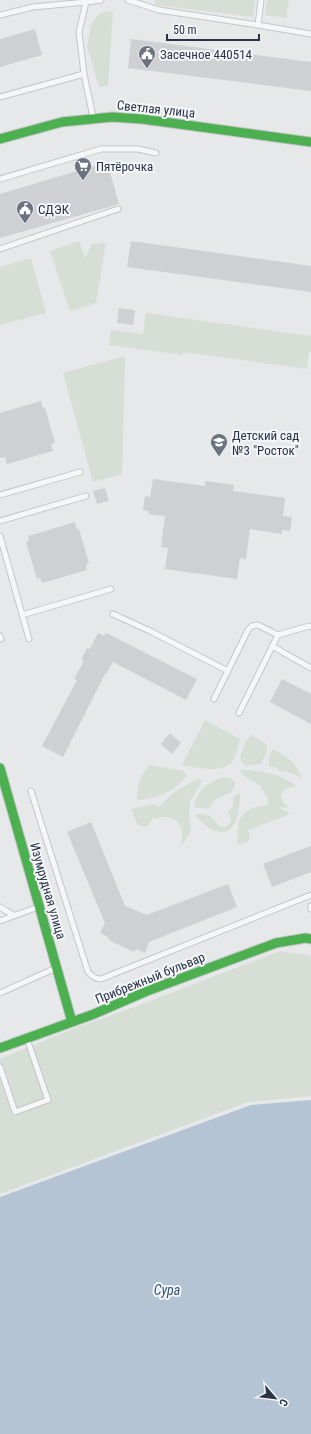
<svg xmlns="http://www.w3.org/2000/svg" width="311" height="1434" font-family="'Roboto Condensed',sans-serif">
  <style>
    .green { fill: #d6ded6 }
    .water { fill: #b4c4d5 }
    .building { fill: #ced0d3 }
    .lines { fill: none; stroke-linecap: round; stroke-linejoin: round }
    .lane-casing { stroke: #c4c6c8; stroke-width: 7 }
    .fast-casing { stroke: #c4c6c8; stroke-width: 11 }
    .lane { stroke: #f5f6f7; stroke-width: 5 }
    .fast { stroke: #4caf50; stroke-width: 9 }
    .labels { text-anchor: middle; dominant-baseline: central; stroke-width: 4; stroke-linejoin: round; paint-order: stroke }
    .poi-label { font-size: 13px; fill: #2b3445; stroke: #f4f6f9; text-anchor: start }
    .street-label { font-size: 13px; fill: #2b3445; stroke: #f4f6f9 }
    .water-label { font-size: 14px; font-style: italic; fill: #34527a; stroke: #f4f6f9 }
  </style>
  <rect width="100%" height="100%" fill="#e6e8ea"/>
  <path class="green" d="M155 0H255L253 17 155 5Z
    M267 0H289L286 18 265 15Z
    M113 11 108 86 99 87 87 46 92 22 100 13Z
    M79 241 85 258 92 244 106 243 96 303 70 311 50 251Z
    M31 258 46 313 0 325V267Z
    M146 313 311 336V352H309L307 369 183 352V355L109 345 111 330 143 334Z
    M125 356 122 474 93 482 63 373Z
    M205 720 240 739C238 746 236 758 231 763 220 774 196 767 182 765Z
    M251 735 267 744V751L261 764 243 766 244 764 242 763 240 757 246 741Z
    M273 749C290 759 294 760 302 778L286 771 282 772 275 767H270C267 761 269 755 273 749Z
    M150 765 183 771 187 776C172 793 159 798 137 800 137 786 139 776 150 765Z
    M240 770C260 770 281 774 296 786 280 788 277 796 288 808L278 807 290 814 248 830 250 837 248 842 238 845C236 818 241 807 269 805H268L267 796 264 794 265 792 261 789 262 787 243 775Z
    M224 777 230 778 236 782 232 792 214 800 208 809 194 807C196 790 210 781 224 777Z
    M200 779 202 781 190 802 189 817 191 830 188 837 180 847C188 827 175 811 154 819V816L148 826 144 827 138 825 131 809 155 804 159 807C170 794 184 785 200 779Z
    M240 793C240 804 239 818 232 827 221 840 202 825 196 815 208 811 212 818 220 827 226 828 228 826 231 821L228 812 233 806V797Z
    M280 951C290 954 300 952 311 956V1096L248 1102 0 1194V1059L70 1030 137 1006Z"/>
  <path class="water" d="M311 1100V1434H0V1197L251 1105Z"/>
  <path class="building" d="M35 29 42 55 0 67V39Z
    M131 39 311 62V91L128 68Z
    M107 162 119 204 0 238V194Z
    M131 241 311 266V292L127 267Z
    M119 308 135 310 133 325 117 323Z
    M41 401 43 408H45L55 443 51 444 53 451 7 464 5 457 0 458V413Z
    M153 479 205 486V481L234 485 233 491 285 498 283 516 292 517 290 531 282 530V534L250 529 246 559 240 558 237 579 165 569 168 548 161 547 165 516 148 514 149 511 143 510 145 496 150 497Z
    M105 488 109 501 97 504 93 491Z
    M75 522 77 530 79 529 89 563 86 564 87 570 42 583 40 578 37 579 26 542 29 541 28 536Z
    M98 633 104 636 106 633 197 679 186 700 113 662 106 674H105L63 757 42 746 77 680 74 679 84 661 81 660 87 648 90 649Z
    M282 679 311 694V724L270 702Z
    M170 733 181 743 172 754 161 744Z
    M91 822 125 906 147 915 228 884 237 907 149 942 145 953 136 949 134 952 109 940 108 937 100 933 105 923 67 832Z
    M311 846V872L272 887 263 864Z"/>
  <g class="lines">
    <defs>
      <path id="lane" d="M128 0 159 10 258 25 311 34
        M86 2 79 32 84 74 93 117
        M0 15 33 7 86 2 101 0
        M258 25 261 0
        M0 97 84 74
        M0 179 101 149H138L156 153
        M0 249 118 209
        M0 495 80 472
        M0 521 86 496
        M0 536 29 639
        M113 614 150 631 228 671
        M22 615 111 589
        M278 635 309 626 311 627
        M0 636 1 639
        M272 646 311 668
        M214 699 248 630 252 626 258 625 278 635 239 713
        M31 791 88 972C92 976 95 979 101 979L311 895
        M311 906V909
        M0 907 13 915
        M0 921 38 907
        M0 993 56 968
        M0 1067 15 1112 48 1100 27 1039"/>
      <path id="fast" d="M0 139 62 122 112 117 142 119 311 142
        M0 768 72 1022
        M0 1048 94 1014 147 991 276 943 306 938 311 939"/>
    </defs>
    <use href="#lane" class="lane-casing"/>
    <use href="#fast" class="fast-casing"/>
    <use href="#lane" class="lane"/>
    <use href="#fast" class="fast"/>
  </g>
  <defs>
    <symbol id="civic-pin" viewBox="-11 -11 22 30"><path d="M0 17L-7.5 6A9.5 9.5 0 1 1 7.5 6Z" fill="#6c737f" stroke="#f4f6f9"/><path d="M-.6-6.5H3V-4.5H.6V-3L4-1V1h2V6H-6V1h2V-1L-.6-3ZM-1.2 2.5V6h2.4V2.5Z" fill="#fff"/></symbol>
    <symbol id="supermarket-pin" viewBox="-11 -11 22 30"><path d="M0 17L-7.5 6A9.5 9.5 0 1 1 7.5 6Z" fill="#6c737f" stroke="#f4f6f9"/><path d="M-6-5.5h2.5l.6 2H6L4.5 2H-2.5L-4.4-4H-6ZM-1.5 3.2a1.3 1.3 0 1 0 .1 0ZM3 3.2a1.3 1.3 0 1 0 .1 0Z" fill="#fff"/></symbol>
    <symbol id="school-pin" viewBox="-11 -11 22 30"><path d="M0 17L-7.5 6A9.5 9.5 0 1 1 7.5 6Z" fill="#6c737f" stroke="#f4f6f9"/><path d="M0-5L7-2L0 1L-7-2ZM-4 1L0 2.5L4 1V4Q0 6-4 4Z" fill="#fff"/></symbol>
  </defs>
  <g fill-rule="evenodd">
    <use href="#civic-pin" x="137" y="44" width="20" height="27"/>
    <use href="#supermarket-pin" x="73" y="156" width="20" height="27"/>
    <use href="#civic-pin" x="15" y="199" width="20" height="27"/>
    <use href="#school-pin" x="209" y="432" width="20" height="27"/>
  </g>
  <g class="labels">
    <g class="poi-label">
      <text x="160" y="54">Засечное 440514</text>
      <text x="96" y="166">Пятёрочка</text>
      <text x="38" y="209">СДЭК</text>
      <text x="232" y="435">Детский сад<tspan x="232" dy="15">№3 "Росток"</tspan></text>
    </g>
    <g class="street-label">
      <text transform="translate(156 109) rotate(6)">Светлая улица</text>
      <text transform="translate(48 891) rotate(74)">Изумрудная улица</text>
      <text transform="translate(150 978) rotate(-22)">Прибрежный бульвар</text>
    </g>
    <g class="water-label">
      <text x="167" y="1290">Сура</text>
    </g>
  </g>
  <g transform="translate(275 1398) rotate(118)" stroke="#f4f6f9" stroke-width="3" paint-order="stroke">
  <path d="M0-3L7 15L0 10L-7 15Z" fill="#2b3445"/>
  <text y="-6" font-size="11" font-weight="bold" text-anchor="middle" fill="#2b3445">С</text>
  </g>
  <path d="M167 34v6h92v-6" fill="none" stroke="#2b3445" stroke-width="2"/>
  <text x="173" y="34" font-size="12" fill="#2b3445" stroke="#f4f6f9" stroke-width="3" paint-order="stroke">50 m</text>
</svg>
